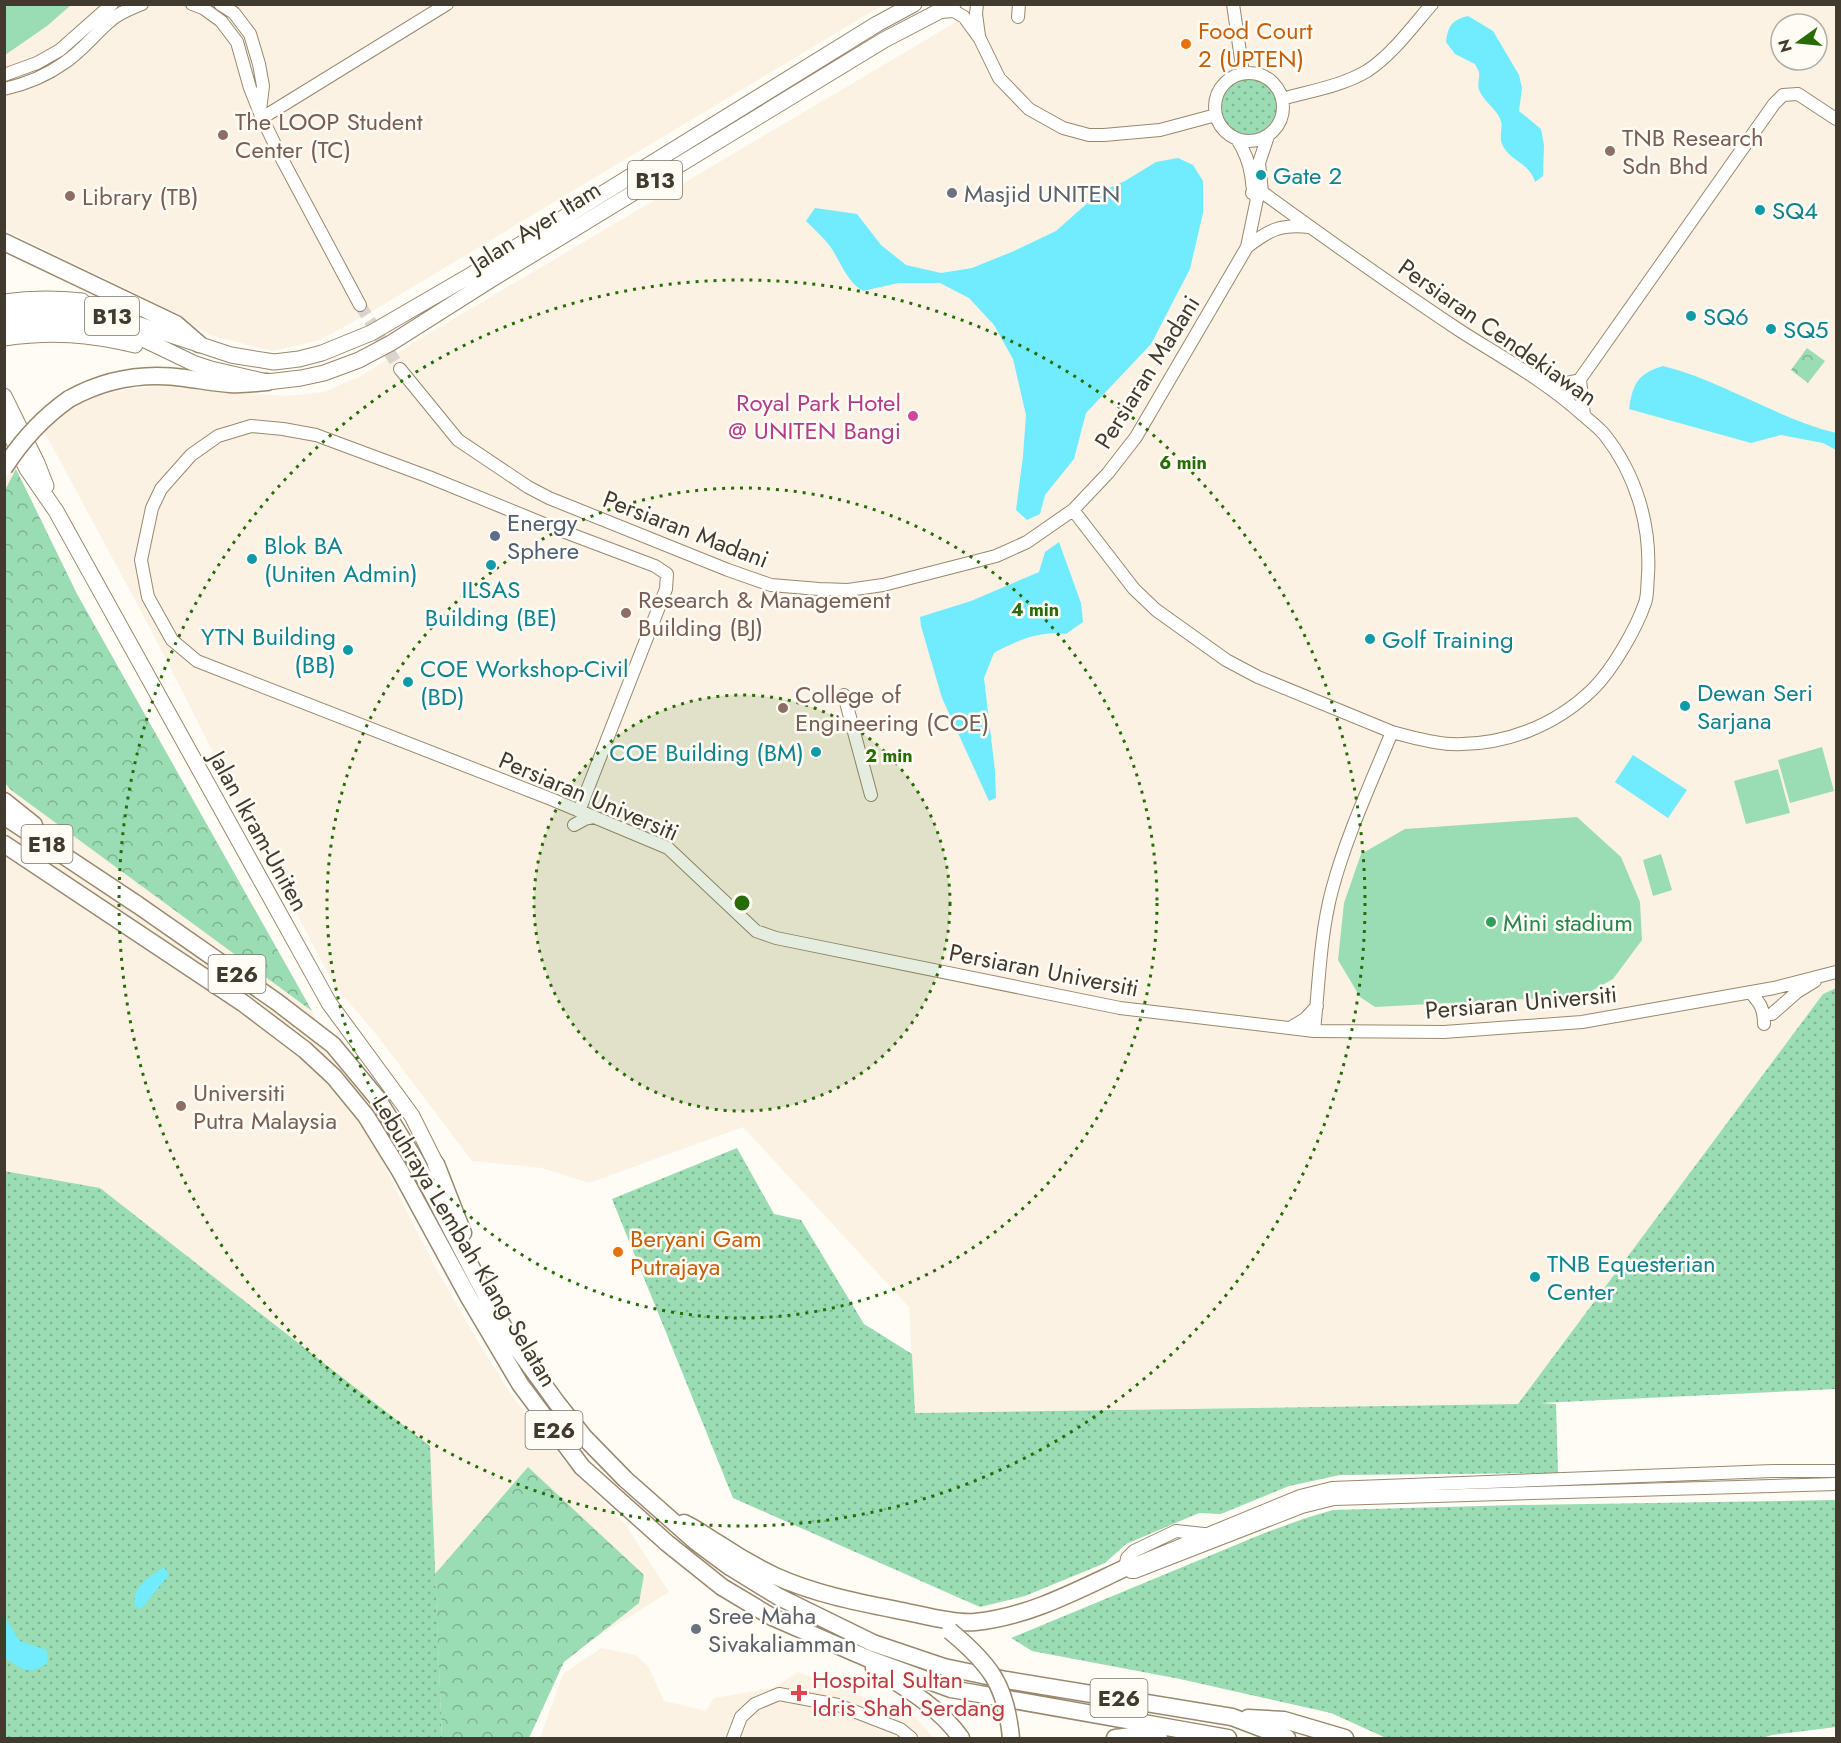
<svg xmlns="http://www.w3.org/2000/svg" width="1841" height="1743" font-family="Jost,sans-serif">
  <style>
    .built { fill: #fbf2e4; fill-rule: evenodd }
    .grass { fill: url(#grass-dots) }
    .forest { fill: url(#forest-crowns) }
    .pitch { fill: #9adcb3 }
    .water { fill: #71ebfe }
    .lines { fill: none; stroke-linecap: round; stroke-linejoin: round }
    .minor-tunnel { stroke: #d9d4cd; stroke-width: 12; stroke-dasharray: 12 6; stroke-linecap: butt }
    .minor-casing { stroke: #99886c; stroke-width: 14 }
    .major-casing { stroke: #99886c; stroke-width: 17 }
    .highway-casing { stroke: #99886c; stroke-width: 19 }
    .minor { stroke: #fff; stroke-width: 12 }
    .major { stroke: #fff; stroke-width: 15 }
    .highway { stroke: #fff; stroke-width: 16 }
    .highway-bridge-casing { stroke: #99886c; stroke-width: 19; stroke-linecap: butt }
    .highway-bridge { stroke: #fff; stroke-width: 16 }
    .ring { fill: none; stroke: #276c06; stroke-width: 3; stroke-dasharray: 3 6 }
    .food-dot { fill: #e8710a; stroke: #fffbf5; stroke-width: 2 }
    .education-dot { fill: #8d6e63; stroke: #fffbf5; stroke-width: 2 }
    .culture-dot { fill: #0f9aa8; stroke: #fffbf5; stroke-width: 2 }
    .worship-dot { fill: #6b7280; stroke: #fffbf5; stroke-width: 2 }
    .hotel-dot { fill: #d1479c; stroke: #fffbf5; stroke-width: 2 }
    .service-dot { fill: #5c6f8a; stroke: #fffbf5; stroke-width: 2 }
    .leisure-dot { fill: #2e9e5b; stroke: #fffbf5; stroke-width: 2 }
    .health-dot { fill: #e0444e; stroke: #fffbf5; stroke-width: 2 }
    .labels { text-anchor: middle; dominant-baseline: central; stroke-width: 5; stroke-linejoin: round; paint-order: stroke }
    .shield { fill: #fffbf5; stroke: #7a746a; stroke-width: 1.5 }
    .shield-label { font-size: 22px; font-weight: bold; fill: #413a2e }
    .food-label { font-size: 24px; fill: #c56008; stroke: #fffbf5; text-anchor: start }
    .education-label { font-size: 24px; fill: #785e54; stroke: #fffbf5; text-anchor: start }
    .culture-label { font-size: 24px; fill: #0d838f; stroke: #fffbf5; text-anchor: start }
    .worship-label { font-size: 24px; fill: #5b616d; stroke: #fffbf5; text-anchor: start }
    .street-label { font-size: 24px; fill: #413a2e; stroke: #fffbf5 }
    .hotel-label { font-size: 24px; fill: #b23c85; stroke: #fffbf5; text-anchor: end }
    .service-label { font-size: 24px; fill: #4e5e75; stroke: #fffbf5; text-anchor: start }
    .leisure-label { font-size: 24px; fill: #27864d; stroke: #fffbf5; text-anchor: start }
    .health-label { font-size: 24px; fill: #be3a42; stroke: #fffbf5; text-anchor: start }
    .centre { fill: #276c06; stroke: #fffbf5; stroke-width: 3 }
    .ring-label { font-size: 18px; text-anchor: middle; font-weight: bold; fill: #276c06; stroke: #fffbf5; stroke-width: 5; stroke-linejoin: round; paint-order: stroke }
  </style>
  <defs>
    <pattern id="grass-dots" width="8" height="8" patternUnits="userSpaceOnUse" patternTransform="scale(1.5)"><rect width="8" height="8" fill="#9adcb3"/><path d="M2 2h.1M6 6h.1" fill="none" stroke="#7fb392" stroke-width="1.8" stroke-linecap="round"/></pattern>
    <pattern id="forest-crowns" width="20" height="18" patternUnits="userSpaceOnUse" patternTransform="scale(1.5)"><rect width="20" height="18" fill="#9adcb3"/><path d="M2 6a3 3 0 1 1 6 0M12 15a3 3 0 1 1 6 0" fill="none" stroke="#7fb392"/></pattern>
  </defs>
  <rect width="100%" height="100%" fill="#fffbf5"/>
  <path class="built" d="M4 5H883L376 309 320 340 273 351 209 335 178 314 5 230Z
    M985 5H1836V988L1823 994 1518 1404 915 1413 909 1307 743 1127 589 1183 542 1168 472 1161 376 1034 335 986 268 860 150 628 44 431 66 411 98 396 128 389 170 385 214 391 286 396 324 392 363 375 411 344ZM1781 24H1817V60H1781Z
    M4 444 77 594 312 1011 402 1202 437 1270 476 1338 512 1396 562 1459 625 1524 669 1592 546 1669 528 1738H5Z
    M601 1648 636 1655 648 1666 664 1701 706 1711 714 1698 773 1688 798 1672 914 1716 934 1738H540L563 1674Z"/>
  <path class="grass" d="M1220 107a29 29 0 1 1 58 0a29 29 0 1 1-58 0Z
    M1836 988V1389L1540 1403 1556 1404 1558 1473 1340 1475 1289 1486 1221 1514 1199 1513 1126 1544 1105 1563 1025 1596 980 1607 733 1498 612 1199 737 1148 774 1214 801 1220 864 1324 912 1354 915 1413 1518 1404 1823 994Z
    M4 1171 100 1188 430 1446 442 1738H5Z
    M1836 1500V1727L1772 1735 1762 1738H1386L1331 1713 1180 1679 1032 1651 1011 1638 1267 1532 1306 1518 1333 1510 1518 1505Z"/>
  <path class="forest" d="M1807 348 1825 361 1808 383 1791 370Z
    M16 469 77 594 312 1011 11 790 5 783 4 492Z
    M528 1467 644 1575 639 1603 564 1662 529 1738H442L435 1574Z"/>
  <path class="pitch" d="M5 4H71V5L47 26 5 55Z
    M1822 747 1834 791 1790 803 1778 760Z
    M1778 769 1790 813 1746 824 1734 781Z
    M1577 817 1621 857 1640 902 1642 940 1613 979 1583 996 1375 1007 1360 997 1338 960 1344 903 1361 854 1405 829Z
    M1661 854 1672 890 1653 896 1643 860Z"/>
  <path class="water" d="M1468 16 1493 31 1519 75 1522 88 1519 111 1541 129 1544 145 1543 176 1535 182C1529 162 1509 161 1502 144 1499 136 1503 128 1501 121 1497 109 1484 102 1479 90 1477 83 1480 79 1479 72 1478 69 1476 67 1475 64L1455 54 1446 42C1448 26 1452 20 1468 16Z
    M1178 158 1193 165 1203 181V213L1190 269 1151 344 1086 413 1074 459 1045 495 1040 514 1027 520 1016 510 1023 456 1026 415 1013 359 994 325 969 298 940 283H898L863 291C846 281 841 262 830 246 823 237 814 229 806 221L815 208 857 214 881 245 906 265 941 273 972 268 1014 251 1056 231 1100 192 1125 181 1156 162Z
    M1663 366C1723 381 1776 418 1836 433V450L1823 443 1781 435 1751 443 1629 409C1633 384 1637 374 1663 366Z
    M1059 542 1081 603 1083 622 1066 634C1040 630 1016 641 994 653L984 678 995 771 996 798 989 801 942 698 921 626 920 617 971 601 1039 572 1045 552Z
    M1633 755 1687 790 1668 818 1615 782Z
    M164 1567 169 1575 141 1609 135 1607C131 1587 149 1577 164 1567Z
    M4 1616 20 1641 47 1650 48 1663C28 1676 23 1670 5 1658Z"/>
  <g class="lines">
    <path class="minor-tunnel" d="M360 305 400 369"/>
    <defs>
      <path id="minor" d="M192 4 203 8 221 21 237 42 250 88 262 118 283 161 360 305
        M220 4 234 13 250 34 259 64 263 86 260 110
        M977 4 976 14 979 36
        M1233 4 1243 73
        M940 12 954 11 964 17 980 39 999 78 1029 109 1063 128 1089 135H1104L1160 130 1216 115
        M1018 17 1019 4
        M1215 107a34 34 0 1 1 68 0a34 34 0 1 1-68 0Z
        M4 75 37 63 60 50 112 4
        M4 89C26 84 46 76 64 63 81 52 94 35 109 22 118 13 130 9 142 4
        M1282 99C1310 91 1342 86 1367 71 1392 55 1412 27 1432 4
        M262 118 447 4
        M1237 139C1244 150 1249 161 1251 175 1253 184 1251 191 1257 199
        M1247 247C1269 230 1280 224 1309 227
        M400 369 458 440 528 487 549 498 728 570 771 585 819 589 848 590 883 585 996 556 1027 542 1073 510 1108 473 1136 437 1247 247 1257 199 1262 192 1259 163 1268 136
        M1580 380 1584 415
        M1544 383 1561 384 1580 380
        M1566 399 1774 104 1783 95 1798 94 1836 119
        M1073 510 1134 589 1156 610 1226 660 1258 677 1392 732C1411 737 1431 743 1451 744 1504 746 1555 726 1593 689 1613 669 1636 629 1645 603 1648 595 1647 584 1648 575 1651 525 1636 474 1604 434 1598 427 1590 421 1583 415 1547 382 1503 358 1462 332 1394 287 1328 240 1262 192L1252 193
        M844 695 871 795
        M579 811 666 589 667 574 655 566 549 526 429 477 316 435 283 429 251 426 218 436 191 455 161 489 152 508 141 560 148 597 172 640 197 661 551 799 668 848 756 931 776 938 1120 1008 1314 1031 1444 1032 1582 1022 1774 988 1836 972
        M574 825 585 819 594 817
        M1750 992C1760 1003 1764 1008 1764 1024
        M1772 1014 1797 992 1815 981
        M1290 1028 1305 1019 1317 1006
        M1314 1031C1319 984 1320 935 1332 890 1346 837 1371 783 1392 732
        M1125 1568 1300 1496 1332 1488 1773 1471H1836
        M1125 1568 1127 1558 1134 1551 1176 1531 1204 1534
        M1131 1572H1135L1302 1507 1334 1499 1836 1484
        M733 1738 741 1717 755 1704 779 1694 838 1705 900 1729 911 1738"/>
      <path id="major" d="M4 302C31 298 55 298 82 301
        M38 310H67L113 316 231 355 274 362 299 359 322 353 371 333 471 275 877 24 914 4
        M41 321H66L93 324 115 329 141 338 193 363 211 369 267 382 301 378 324 373 359 360 391 343 492 279 884 40 953 4
        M4 338C52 331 89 334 135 345
        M4 396 37 463 46 486
        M4 421 27 469 56 511 329 1003 412 1116 436 1164"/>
      <path id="highway" d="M4 242 176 324 199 344
        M4 314 38 310
        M4 327 41 321
        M69 399C105 379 143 372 185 378 200 380 215 383 230 384 242 385 255 383 267 382
        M4 801 34 825
        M4 816 138 905 277 1002 333 1045 377 1098 415 1160 479 1282 509 1337 557 1403 584 1437 625 1479 695 1541 730 1567 779 1597 873 1643 944 1667 1006 1680 1232 1717 1287 1738
        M4 844 243 1003 305 1050 334 1077 366 1116 400 1171 468 1296 520 1384 582 1467 667 1543 722 1587 772 1617 869 1659 951 1689 1228 1738
        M436 1164 463 1233
        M684 1523C697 1529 707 1537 719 1544 737 1556 756 1567 775 1576 817 1595 862 1603 907 1612 926 1616 956 1624 975 1622 1028 1617 1078 1590 1125 1568
        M874 1668C906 1688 939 1707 961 1738
        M1248 1718 1284 1720 1345 1738
        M1115 1738 1132 1736 1159 1738"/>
    </defs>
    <use href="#minor" class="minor-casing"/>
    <use href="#major" class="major-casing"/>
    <use href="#highway" class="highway-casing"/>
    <use href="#minor" class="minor"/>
    <use href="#major" class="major"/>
    <use href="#highway" class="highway"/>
    <defs>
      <path id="highway-bridge" d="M4 468C22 440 42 418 69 399
        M950 1631C990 1664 1006 1685 1011 1738"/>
    </defs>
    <use href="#highway-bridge" class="highway-bridge-casing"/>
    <use href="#highway-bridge" class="highway-bridge"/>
  </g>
  <circle cx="742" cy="903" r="208" fill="#276c06" fill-opacity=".12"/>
  <g class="ring">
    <circle cx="742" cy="903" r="208"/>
    <circle cx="742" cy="903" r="415"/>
    <circle cx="742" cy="903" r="623"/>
  </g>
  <g class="food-dot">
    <circle cx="1186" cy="44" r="6"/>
    <circle cx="618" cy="1252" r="6"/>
  </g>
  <g class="education-dot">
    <circle cx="223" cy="135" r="6"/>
    <circle cx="1610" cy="151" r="6"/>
    <circle cx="70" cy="196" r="6"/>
    <circle cx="626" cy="613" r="6"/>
    <circle cx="783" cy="708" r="6"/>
    <circle cx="181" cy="1106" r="6"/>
  </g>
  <g class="culture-dot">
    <circle cx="1261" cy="175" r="6"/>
    <circle cx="1760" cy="210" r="6"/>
    <circle cx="1691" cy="316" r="6"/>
    <circle cx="1771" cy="329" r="6"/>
    <circle cx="252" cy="559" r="6"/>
    <circle cx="491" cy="565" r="6"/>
    <circle cx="1370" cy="639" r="6"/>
    <circle cx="348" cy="650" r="6"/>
    <circle cx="408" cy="682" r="6"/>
    <circle cx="1685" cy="706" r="6"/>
    <circle cx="816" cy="752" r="6"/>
    <circle cx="1535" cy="1277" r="6"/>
  </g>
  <g class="worship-dot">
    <circle cx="952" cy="193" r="6"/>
    <circle cx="696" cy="1629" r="6"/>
  </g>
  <circle class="hotel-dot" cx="913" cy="416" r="6"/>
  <circle class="service-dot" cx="495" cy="536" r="6"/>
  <circle class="leisure-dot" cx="1491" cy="922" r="6"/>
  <path class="health-dot" d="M796 1684h6v6h6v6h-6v6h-6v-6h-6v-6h6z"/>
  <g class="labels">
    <g class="shield">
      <rect x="628" y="161" width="54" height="38" rx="4.5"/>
      <rect x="85" y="297" width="54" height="38" rx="4.5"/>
      <rect x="21.5" y="825" width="51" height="38" rx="4.5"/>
      <rect x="208.5" y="955" width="57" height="38" rx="4.5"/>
      <rect x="525.5" y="1411" width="57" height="38" rx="4.5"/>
      <rect x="1090.5" y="1679" width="57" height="38" rx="4.5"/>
    </g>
    <g class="shield-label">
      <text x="655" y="180">B13</text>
      <text x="112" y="316">B13</text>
      <text x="47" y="844">E18</text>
      <text x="237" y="974">E26</text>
      <text x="554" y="1430">E26</text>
      <text x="1119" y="1698">E26</text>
    </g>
    <g class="food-label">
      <text x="1198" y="30">Food Court<tspan x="1198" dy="28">2 (UPTEN)</tspan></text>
      <text x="630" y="1238">Beryani Gam<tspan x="630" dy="28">Putrajaya</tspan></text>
    </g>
    <g class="education-label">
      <text x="235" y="121">The LOOP Student<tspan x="235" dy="28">Center (TC)</tspan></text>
      <text x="1622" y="137">TNB Research<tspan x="1622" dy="28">Sdn Bhd</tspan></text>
      <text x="82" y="196">Library (TB)</text>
      <text x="638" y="599">Research &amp; Management<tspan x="638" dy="28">Building (BJ)</tspan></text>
      <text x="795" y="694">College of<tspan x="795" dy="28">Engineering (COE)</tspan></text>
      <text x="193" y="1092">Universiti<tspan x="193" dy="28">Putra Malaysia</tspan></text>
    </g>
    <g class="culture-label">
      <text x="1273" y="175">Gate 2</text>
      <text x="1772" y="210">SQ4</text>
      <text x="1703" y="316">SQ6</text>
      <text x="1783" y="329">SQ5</text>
      <text x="264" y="545">Blok BA<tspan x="264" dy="28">(Uniten Admin)</tspan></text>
      <text x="491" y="589" text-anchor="middle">ILSAS<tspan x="491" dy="28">Building (BE)</tspan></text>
      <text x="336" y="636" text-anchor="end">YTN Building<tspan x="336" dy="28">(BB)</tspan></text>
      <text x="1382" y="639">Golf Training</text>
      <text x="420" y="668">COE Workshop-Civil<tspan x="420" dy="28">(BD)</tspan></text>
      <text x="1697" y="692">Dewan Seri<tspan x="1697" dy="28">Sarjana</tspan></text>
      <text x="804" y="752" text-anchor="end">COE Building (BM)</text>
      <text x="1547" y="1263">TNB Equesterian<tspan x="1547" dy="28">Center</tspan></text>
    </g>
    <g class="worship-label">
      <text x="964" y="193">Masjid UNITEN</text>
      <text x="708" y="1615">Sree Maha<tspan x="708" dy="28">Sivakaliamman</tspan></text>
    </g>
    <g class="street-label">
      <text transform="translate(535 226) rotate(-32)">Jalan Ayer Itam</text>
      <text transform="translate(1498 332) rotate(35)">Persiaran Cendekiawan</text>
      <text transform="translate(1147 372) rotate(-58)">Persiaran Madani</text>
      <text transform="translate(686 529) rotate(21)">Persiaran Madani</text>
      <text transform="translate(589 796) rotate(23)">Persiaran Universiti</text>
      <text transform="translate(259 831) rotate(61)">Jalan Ikram-Uniten</text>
      <text transform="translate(1044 970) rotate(11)">Persiaran Universiti</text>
      <text transform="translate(1521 1002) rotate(-5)">Persiaran Universiti</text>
      <text transform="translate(465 1241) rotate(59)">Lebuhraya Lembah Klang Selatan</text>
    </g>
    <g class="hotel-label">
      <text x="901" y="402">Royal Park Hotel<tspan x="901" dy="28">@ UNITEN Bangi</tspan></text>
    </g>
    <g class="service-label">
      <text x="507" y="522">Energy<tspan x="507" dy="28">Sphere</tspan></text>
    </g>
    <g class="leisure-label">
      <text x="1503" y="922">Mini stadium</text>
    </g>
    <g class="health-label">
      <text x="812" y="1679">Hospital Sultan<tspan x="812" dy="28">Idris Shah Serdang</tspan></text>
    </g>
  </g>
  <circle cx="742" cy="903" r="9" class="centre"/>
  <g class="ring-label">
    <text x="1183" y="469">6 min</text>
    <text x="1035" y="616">4 min</text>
    <text x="889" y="762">2 min</text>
  </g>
  <rect width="1841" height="1743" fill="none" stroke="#413a2e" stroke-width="12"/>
  <g transform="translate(1799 42) rotate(255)"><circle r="28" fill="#fffbf5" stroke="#b3aea5" stroke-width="1.5"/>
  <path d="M0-4.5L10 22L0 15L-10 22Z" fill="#276c06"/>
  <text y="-9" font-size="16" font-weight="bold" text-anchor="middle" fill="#413a2e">N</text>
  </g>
</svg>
